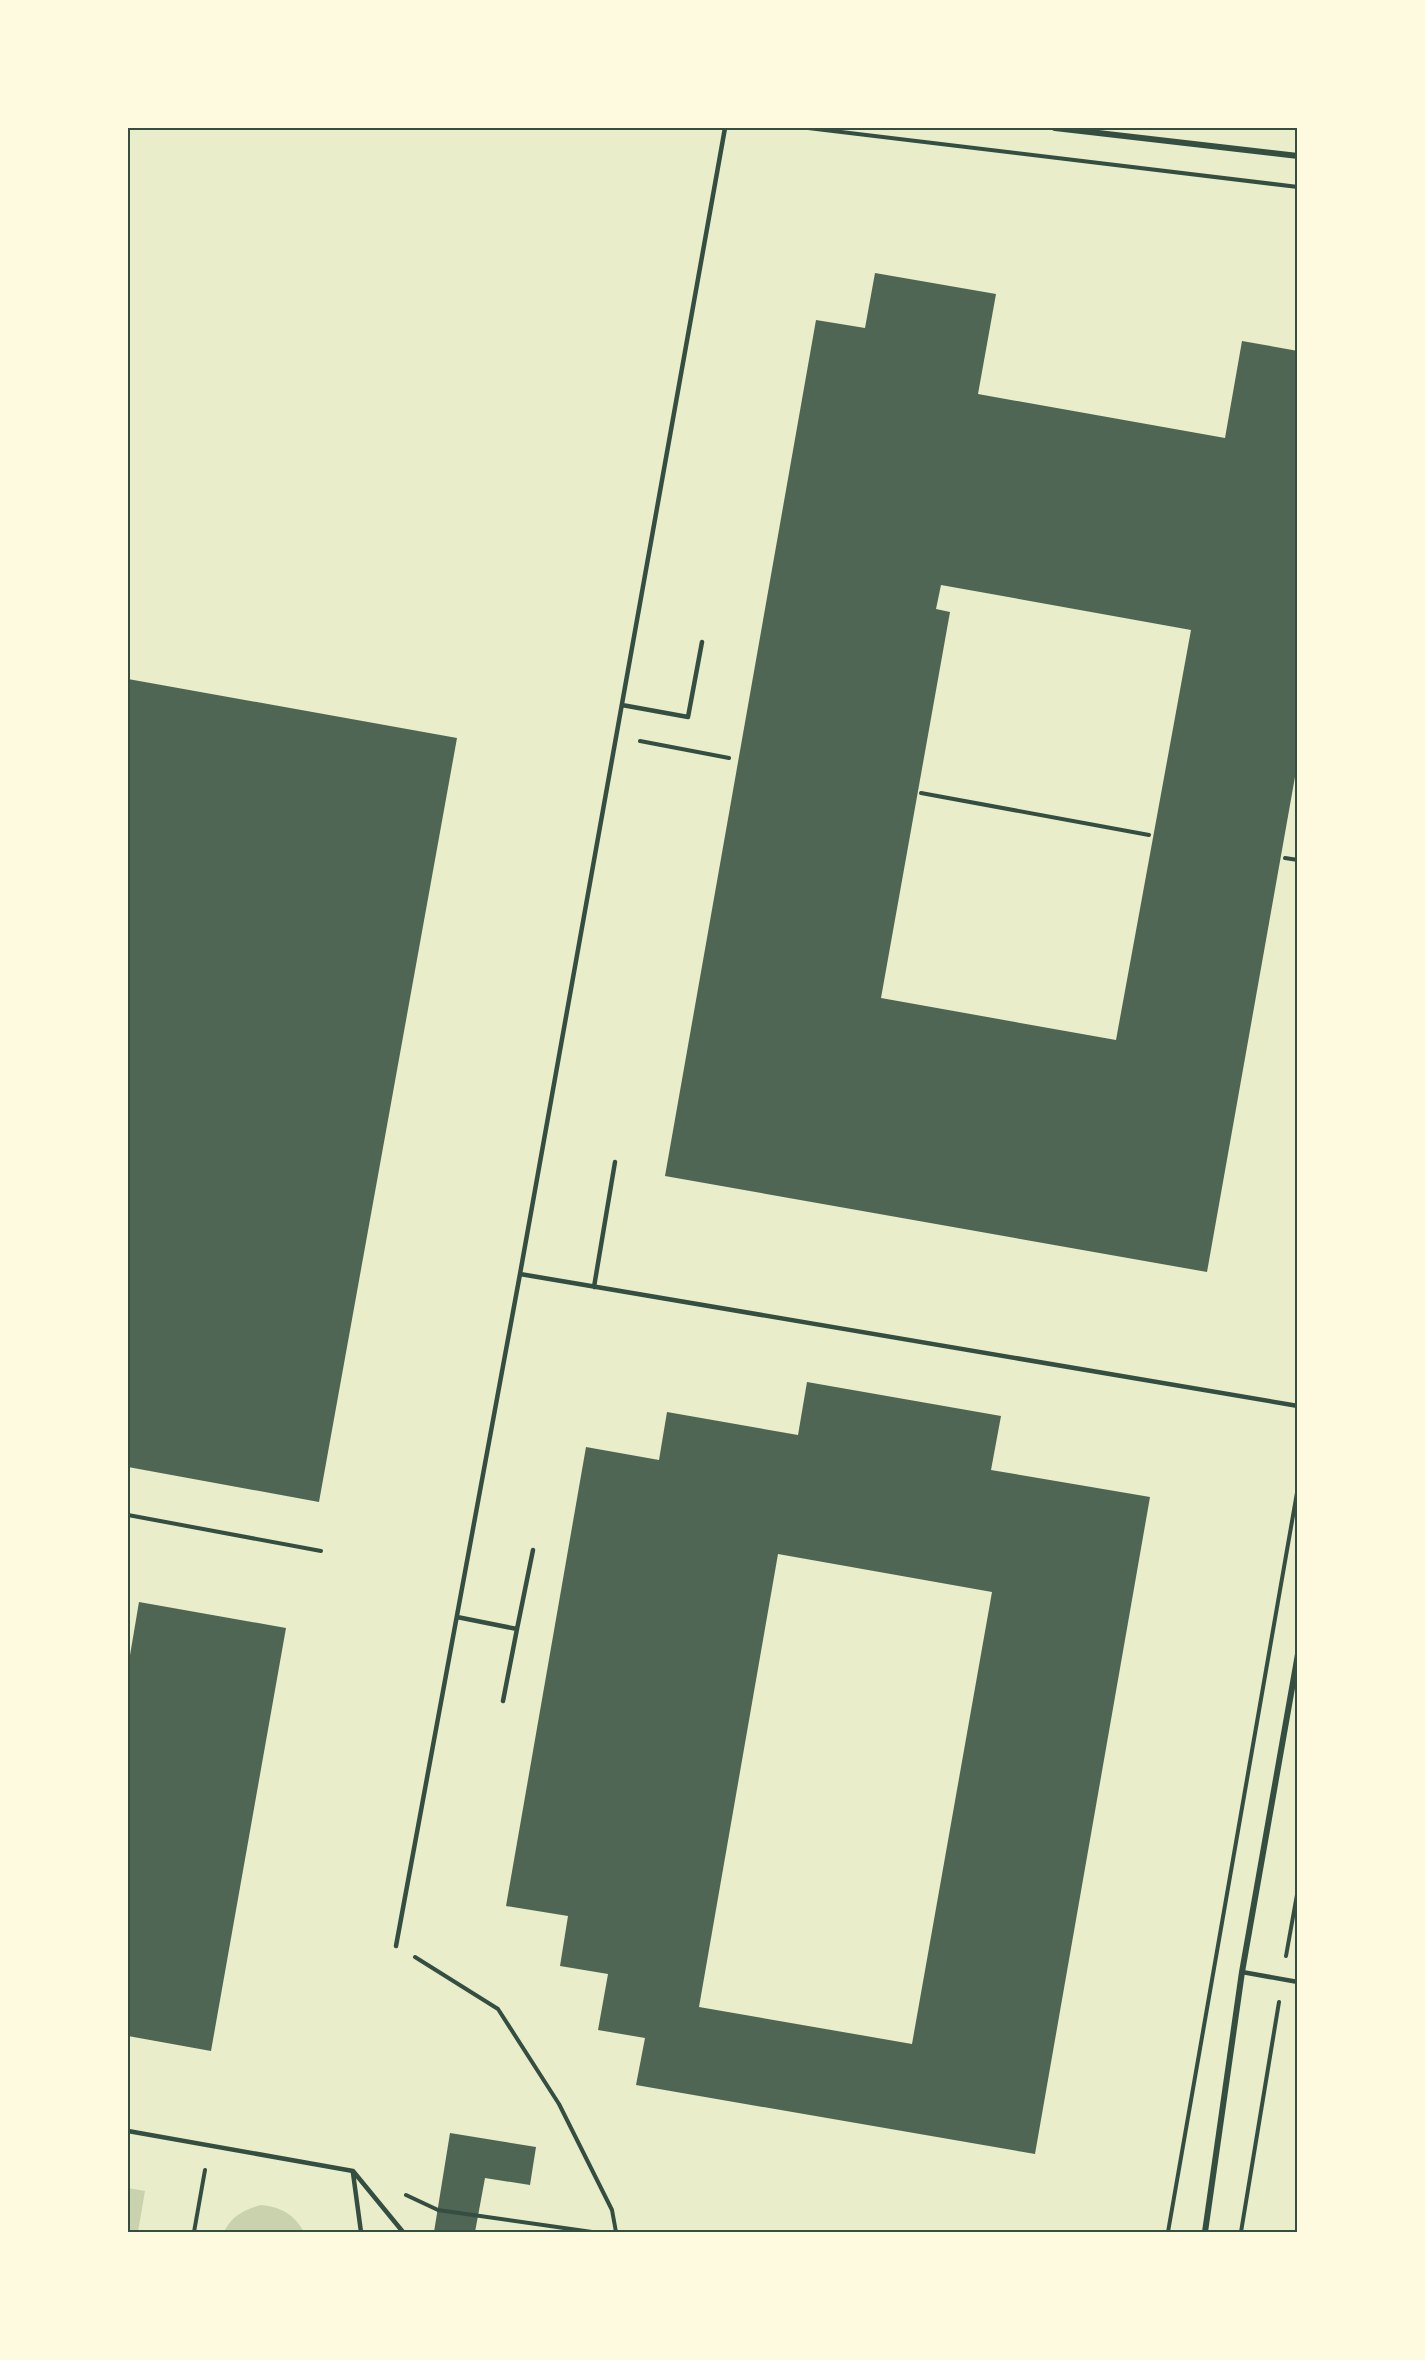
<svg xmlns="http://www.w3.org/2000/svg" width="1425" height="2360" font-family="'Source Sans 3',sans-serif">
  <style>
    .green { fill: #cad2ad }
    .building { fill: #4f6655; fill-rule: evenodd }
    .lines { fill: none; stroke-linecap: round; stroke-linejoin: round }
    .path { stroke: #344e41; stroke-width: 4 }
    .service { stroke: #344e41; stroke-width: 4.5 }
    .minor { stroke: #344e41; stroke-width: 6 }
    .neatline { fill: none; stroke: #344e41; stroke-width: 2 }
  </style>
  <rect width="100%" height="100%" fill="#e9edc9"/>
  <path class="green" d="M128 2188 145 2191 138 2232H128Z
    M261 2205C281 2207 294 2214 304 2232H224C231 2216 245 2209 261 2205Z"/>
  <path class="building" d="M875 273 996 294 978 394 1225 438 1242 341 1298 351V760L1207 1272 665 1176 816 320 865 328ZM941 585 1191 630 1116 1040 881 998 950 612 936 609Z
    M128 679 457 738 319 1502 128 1467Z
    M807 1382 1001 1416 991 1470 1150 1497 1035 2154 636 2085 645 2038 598 2030 608 1974 560 1966 568 1916 506 1906 586 1447 659 1460 667 1412 798 1435ZM778 1554 992 1592 912 2044 699 2007Z
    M139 1602 286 1628 211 2051 128 2036V1667Z
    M450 2133 536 2147 530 2185 485 2178 475 2232H434Z"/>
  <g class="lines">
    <path class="path" d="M808 128 1298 187
      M640 741 729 758
      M921 793 1149 835
      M1285 858 1298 860
      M128 1515 321 1551
      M1286 1956 1298 1889
      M415 1957 498 2009 559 2104 612 2210 616 2232
      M406 2195 438 2210 592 2232
      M194 2232 205 2170
      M1168 2232 1298 1487
      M1241 2232 1279 2002"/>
    <path class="service" d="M622 705 688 717 702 642
      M520 1274 1298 1406
      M594 1287 615 1162
      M457 1617 517 1629 533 1550
      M503 1701 517 1629
      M396 1946 520 1274 725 128
      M1242 1972 1298 1982
      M128 2131 353 2171 403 2232
      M353 2173 361 2232"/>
    <path class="minor" d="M1055 128 1298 156
      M1205 2232 1242 1972 1298 1654"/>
  </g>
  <rect width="1425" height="2360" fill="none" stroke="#fefae0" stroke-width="258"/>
  <rect x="129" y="129" width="1167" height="2102" class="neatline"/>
</svg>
